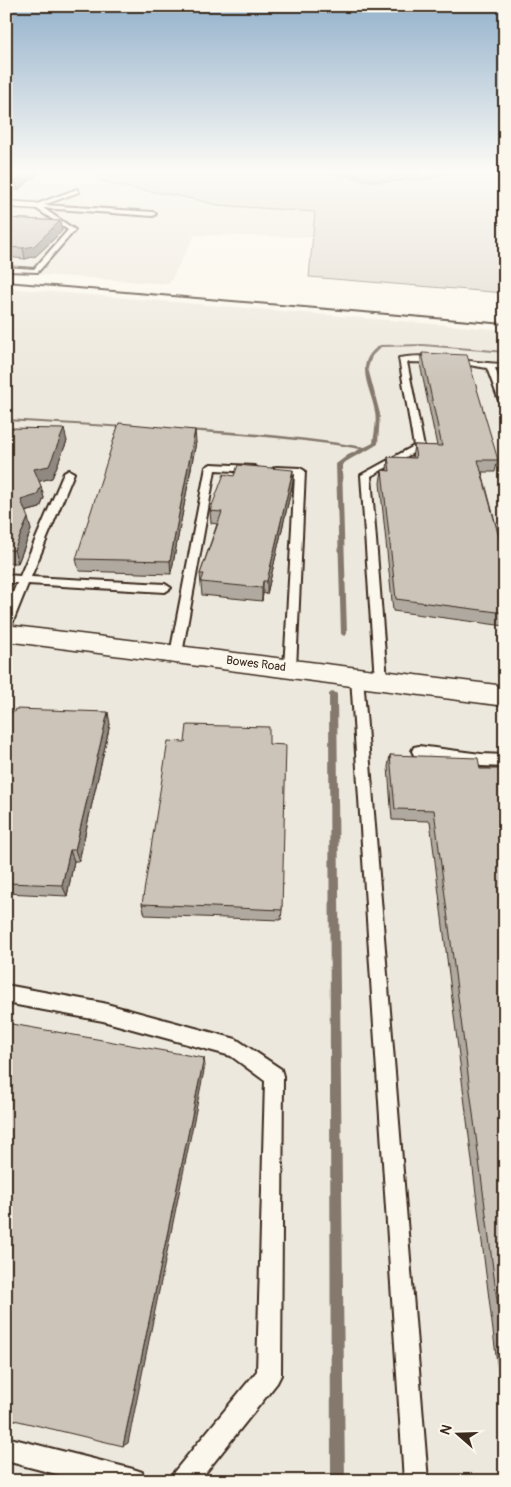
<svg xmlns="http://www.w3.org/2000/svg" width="511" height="1487" font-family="Pangolin,sans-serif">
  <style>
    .built { fill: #ede8dd }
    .green { fill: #dfd9ce; stroke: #8d8276 }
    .water { fill: #b6aea2; stroke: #85796d }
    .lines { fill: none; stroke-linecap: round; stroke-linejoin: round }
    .stream { fill: #85796d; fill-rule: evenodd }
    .lane-casing { stroke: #3b2a1e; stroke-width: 4 }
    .street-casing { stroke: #3b2a1e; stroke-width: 3 }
    .secondary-casing { stroke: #3b2a1e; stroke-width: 3 }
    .lane { fill: #fbf7ec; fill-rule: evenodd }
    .street { fill: #fbf7ec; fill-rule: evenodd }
    .secondary { fill: #fbf7ec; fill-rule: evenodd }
    .rail { stroke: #3b2a1e; stroke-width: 2 }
    .wall { fill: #afa99f; stroke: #3b2a1e }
    .shaded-wall { fill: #8f8982; stroke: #3b2a1e }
    .building { fill: #ccc4b9; stroke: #3b2a1e }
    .labels { text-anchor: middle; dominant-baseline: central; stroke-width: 4; stroke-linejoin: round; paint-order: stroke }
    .street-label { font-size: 12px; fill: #3b2a1e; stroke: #fbf7ec }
  </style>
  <rect width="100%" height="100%" fill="#fbf7ec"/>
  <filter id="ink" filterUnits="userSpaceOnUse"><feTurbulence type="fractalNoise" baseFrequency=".02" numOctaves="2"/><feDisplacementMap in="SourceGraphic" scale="10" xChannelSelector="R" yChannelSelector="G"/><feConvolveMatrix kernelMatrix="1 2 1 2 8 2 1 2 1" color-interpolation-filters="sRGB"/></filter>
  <g filter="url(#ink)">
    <path class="built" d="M96 172 99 180 119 186 184 197 218 205 316 212 313 237 195 235 169 284 6 272V173Z
      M6 288 505 330V1481H6Z"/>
    <path class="green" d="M505 172V293L309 277 315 212 218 205 184 197 119 186 99 180 96 173Z"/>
    <path class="water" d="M327 172H347L378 180 418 172 422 178 447 172 423 180 406 179 403 181 374 182Z"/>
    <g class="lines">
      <path class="stream" d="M444 172H449L432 179 430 178Z
        M423 344 505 351V353L423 346 381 347 372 356 368 368 380 414 378 444C366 452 353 456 342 465L347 634 344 636 341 634 336 464 348 455 360 449C302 439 244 435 186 431L184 430 186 429C246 432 305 437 365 447L373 443C374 434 377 422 375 412 371 387 352 363 380 345Z
        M6 419 127 426 129 427 127 428 6 421Z
        M333 691 337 694 345 1481H331L329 694Z"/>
      <defs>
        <path id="lane" d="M77 189 79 192 44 205 153 212 156 214 153 216 43 208 75 230 38 272 6 271V267L34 269 68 230 34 207V205Z
          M399 358C433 352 471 364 505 364V368H495L505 394V409L501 406 487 368 457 363 407 362 424 447 371 476 387 680 386 683H376L375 680 361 475 414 446Z
          M211 464 254 466 259 469 254 472 215 470 182 654 176 658 170 654 206 467Z
          M276 467 300 468 305 471 296 669 294 672H286L284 669 295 474 273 472 271 470Z
          M69 470 74 473 31 577 165 584 171 588 165 592 28 584 12 624 6 628V609L17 583H6V575L20 576 64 473Z
          M357 672 362 674 363 677 428 1481H404L351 677 352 674Z
          M419 746 481 754 505 755V767L481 766 419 756 414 755 412 751 414 747Z
          M6 985 103 1003 236 1039 281 1069 283 1076 281 1375 277 1383 199 1481H171L174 1472 257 1371 265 1081 231 1056 103 1021 6 1003Z
          M6 1437 133 1469 142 1472 145 1481H83L6 1461Z"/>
        <path id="street" d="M6 201 36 203 42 206 36 209 6 207Z"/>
        <path id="secondary" d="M6 625 505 686V706L6 641Z"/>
      </defs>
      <use href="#lane" class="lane-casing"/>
      <use href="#street" class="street-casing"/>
      <use href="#secondary" class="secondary-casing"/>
      <use href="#lane" class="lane"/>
      <use href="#street" class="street"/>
      <use href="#secondary" class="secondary"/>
      <path class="rail" d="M6 282 505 324"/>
    </g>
    <path class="wall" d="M6 172H40L18 190 6 189Z
      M6 218 60 221 62 231 36 256 25 259 6 257Z
      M422 353 498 460 495 472H482L505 559V626L393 611 380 483 382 470H387L388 457 412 458 414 445 437 446 420 364Z
      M6 428 67 441 52 478 39 481 44 498 40 508 25 512 31 530 18 563H6Z
      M196 442 171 574 79 571 76 559Z
      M293 482 267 594 263 593 262 601 202 595 200 574 217 524 211 523 210 511Z
      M6 712 110 724 79 861H74L67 896 6 893Z
      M269 744 282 910 281 920 145 915 142 904Z
      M390 755 480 769H505V1428L430 821 392 820 388 767Z"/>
    <path class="shaded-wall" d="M27 172H40L18 190 16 181Z
      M60 221 62 231 36 256 25 259 23 248Z
      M64 429 67 441 52 478 37 482 34 469Z
      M195 430 196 442 171 574 170 561Z
      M293 470V482L267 594V581Z
      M41 486 44 498 40 508 24 512 21 500Z
      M28 518 31 530 18 563 14 550Z
      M263 581V593L262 601V588Z
      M108 712 110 724 79 861 75 850Z
      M70 850 74 861 67 896 62 885Z
      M204 1058 205 1066 128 1443 123 1446Z"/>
    <path class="building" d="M6 172H27L16 181 6 180Z
      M6 218 60 221 34 246 23 248 6 247Z
      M422 353 467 355 498 460H478L505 559V613L396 599 382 470 390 471 388 457 416 458 414 445 442 446Z
      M119 423 195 430 170 561 76 559Z
      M6 428 64 429 49 466 34 469 41 486 37 495 21 500 28 518 14 550H6Z
      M238 465 293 470 267 581H263L262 588 201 582 204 574H200L222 512 210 511 224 474 234 476Z
      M15 709 108 712 75 850H70L62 885 6 883V712H14Z
      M187 725 269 727V744L286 745 282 910 142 904 168 741 185 742Z
      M390 755 478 758 480 769H505V1362L434 810 395 809Z
      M6 1023 204 1058 123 1446 6 1418Z"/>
  </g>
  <linearGradient id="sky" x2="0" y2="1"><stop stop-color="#94b2cc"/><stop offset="0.45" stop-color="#fdfbf6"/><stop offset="1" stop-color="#fdfbf6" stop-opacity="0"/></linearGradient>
  <rect width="511" height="381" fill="url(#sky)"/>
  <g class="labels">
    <g class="street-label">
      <text transform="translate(256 664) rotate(7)">Bowes Road</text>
    </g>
  </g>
  <rect width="511" height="1487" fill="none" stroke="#fbf7ec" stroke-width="25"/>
  <rect x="12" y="12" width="486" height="1462" fill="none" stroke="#3b2a1e" stroke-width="2" filter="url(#ink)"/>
  <g transform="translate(458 1434) rotate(290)" stroke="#fbf7ec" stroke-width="4" paint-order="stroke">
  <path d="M0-4L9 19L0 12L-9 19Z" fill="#3b2a1e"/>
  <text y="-8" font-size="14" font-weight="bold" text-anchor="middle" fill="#3b2a1e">N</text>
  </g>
</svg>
